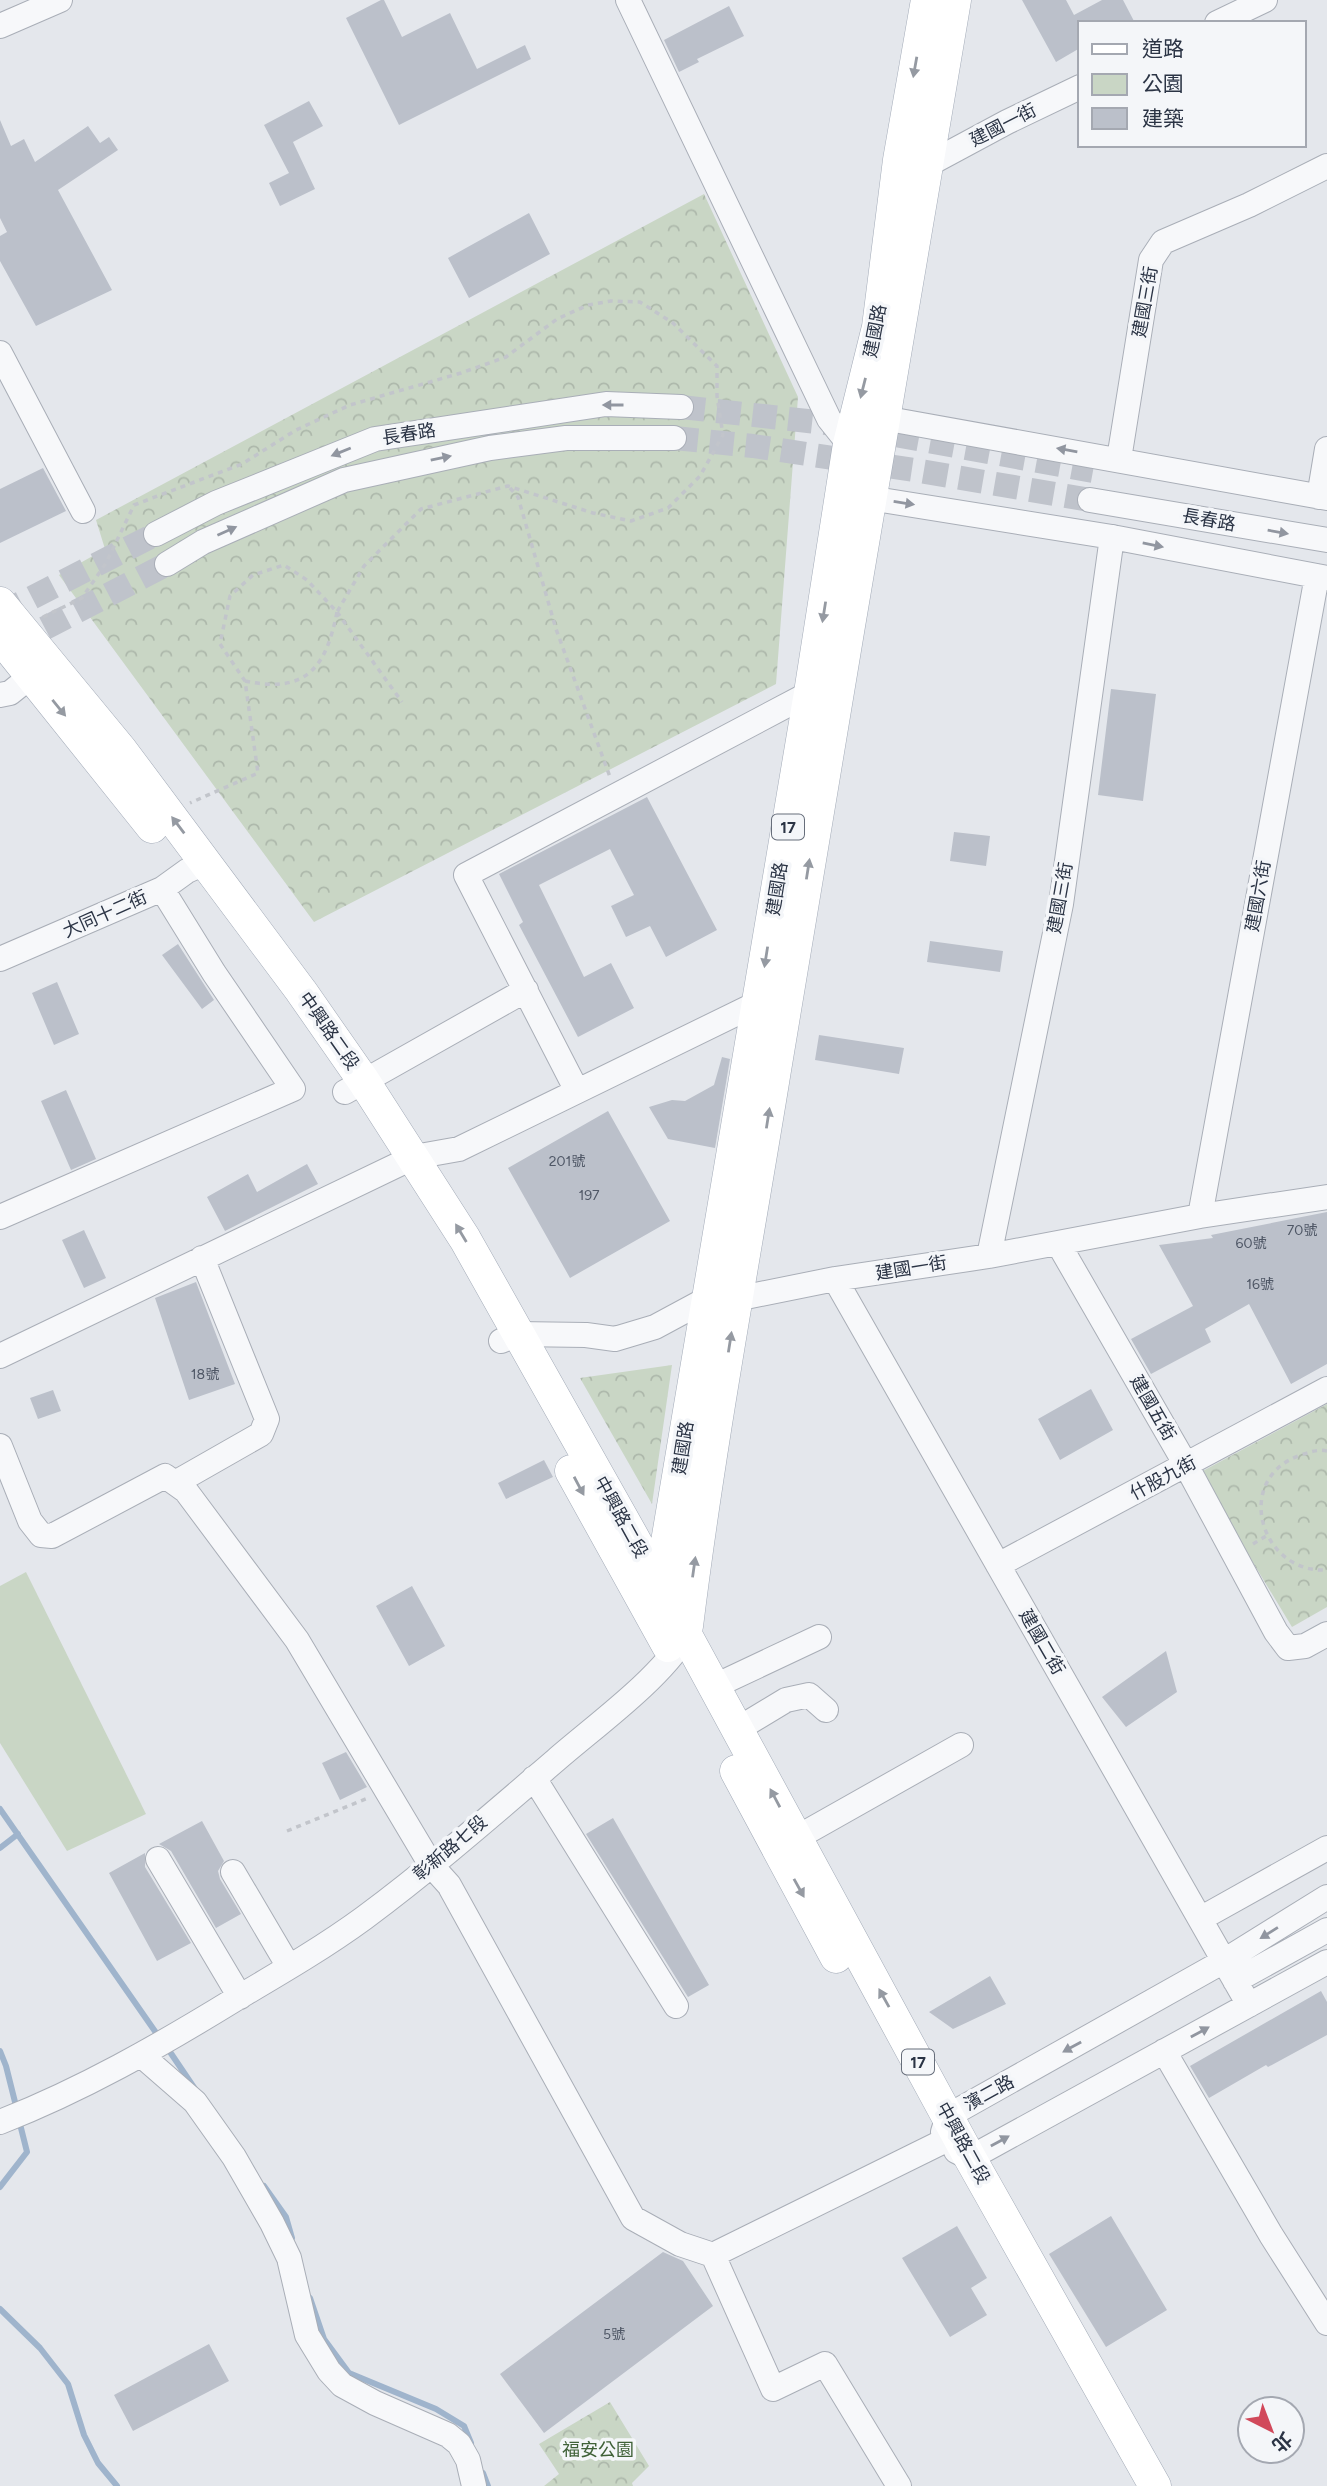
<svg xmlns="http://www.w3.org/2000/svg" width="1327" height="2486" font-family="Figtree,'Noto Sans TC',sans-serif">
  <style>
    .green { fill: #c9d6c5 }
    .forest { fill: url(#forest-crowns) }
    .lines { fill: none; stroke-linecap: round; stroke-linejoin: round }
    .stream { stroke: #9fb4cc; stroke-width: 6 }
    .building { fill: #bbc0ca }
    .minor-tunnel { stroke: #bfc3cb; stroke-width: 24; stroke-dasharray: 24 12; stroke-linecap: butt }
    .minor-casing { stroke: #a9aeb7; stroke-width: 26 }
    .major-casing { stroke: #a3abb8; stroke-width: 33 }
    .path { stroke: #c2c5cb; stroke-width: 3.5; stroke-dasharray: 5 5; stroke-linecap: butt }
    .minor { stroke: #f7f8fa; stroke-width: 24 }
    .major { stroke: #fff; stroke-width: 32 }
    .oneway { fill: #959aa2 }
    .oneway2 { fill: #9196a0 }
    .labels { text-anchor: middle; dominant-baseline: central; stroke-width: 7; stroke-linejoin: round; paint-order: stroke }
    .number-label { font-size: 14px; fill: #4f5766 }
    .shield { fill: #f4f6f9; stroke: #676e7b; stroke-width: 2 }
    .shield-label { font-size: 16px; font-weight: bold; fill: #2b3445 }
    .street-label { font-size: 18px; fill: #2b3445; stroke: #f4f6f9 }
    .park-label { font-size: 18px; fill: #3f6138; stroke: #f4f6f9 }
  </style>
  <defs>
    <pattern id="forest-crowns" width="20" height="18" patternUnits="userSpaceOnUse" patternTransform="scale(1.75)"><rect width="20" height="18" fill="#c9d6c5"/><path d="M2 6a3 3 0 1 1 6 0M12 15a3 3 0 1 1 6 0" fill="none" stroke="#adb8ab"/></pattern>
  </defs>
  <rect width="100%" height="100%" fill="#e4e7ec"/>
  <path class="green" d="M26 1572 146 1814 67 1851 0 1743V1586Z"/>
  <path class="forest" d="M704 194 798 397 776 684 314 922 59 575 105 549 96 520Z
    M672 1365 652 1504 580 1378Z
    M1327 1404V1607L1292 1627 1199 1473Z
    M610 2402 649 2466 632 2483 633 2486H544L559 2474 539 2444Z"/>
  <g class="lines">
    <path class="stream" d="M0 1809 159 2037
      M0 1848 18 1834
      M166 2046 195 2089
      M0 2051 6 2066 17 2110
      M264 2186 286 2217 292 2238
      M0 2187 27 2152 19 2120
      M310 2298 324 2339 349 2373 436 2409 464 2426 471 2443
      M0 2309 40 2348 68 2384 84 2435 98 2463 117 2486
      M483 2473 488 2486"/>
  </g>
  <path class="building" d="M381 0H384L402 37 450 13 477 69 525 45 531 59 399 125 346 18Z
    M1022 0H1066L1074 15 1102 0H1123L1135 23H1080V48L1056 62Z
    M729 6 744 36 697 59 699 62 679 72 664 40Z
    M309 101 323 126 293 142 315 189 280 206 269 183 289 173 264 125Z
    M0 120 11 146 24 139 35 162 88 126 100 143 109 137 118 150 58 190 112 290 36 326 0 261V236L7 232 0 218Z
    M529 213 550 254 469 298 448 258Z
    M43 468 66 511 0 543V489Z
    M1111 689 1156 694 1143 801 1098 795Z
    M647 797 717 930 666 957 650 926 626 937 611 906 634 895 610 849 539 885 584 977 611 963 634 1008 578 1037 519 925 523 922 499 874Z
    M954 832 990 836 986 866 950 861Z
    M930 941 1003 951 1000 972 927 962Z
    M178 944 214 1000 202 1009 162 955Z
    M57 982 79 1034 54 1045 32 993Z
    M819 1035 904 1048 899 1074 815 1060Z
    M722 1057 730 1059 715 1148 668 1139 649 1107 672 1100 685 1101 714 1085Z
    M66 1090 96 1159 71 1170 41 1101Z
    M608 1111 670 1221 570 1278 508 1168Z
    M307 1164 318 1184 225 1231 207 1197 248 1174 257 1192Z
    M1327 1212V1364L1291 1384 1249 1304 1205 1329 1211 1342 1151 1374 1131 1339 1193 1306 1159 1245 1213 1238 1211 1235Z
    M84 1230 106 1278 84 1288 62 1240Z
    M196 1282 235 1384 189 1400 155 1298Z
    M1091 1389 1113 1430 1060 1460 1038 1419Z
    M53 1390 61 1411 38 1419 30 1398Z
    M544 1460 553 1477 506 1499 498 1483Z
    M412 1586 445 1646 409 1666 376 1606Z
    M1166 1651 1177 1692 1126 1727 1102 1697Z
    M346 1752 367 1787 340 1800 322 1763Z
    M613 1818 709 1985 688 1997 586 1834Z
    M202 1821 224 1861 218 1871 220 1879 241 1914 216 1928 171 1851 159 1844Z
    M145 1853V1867L191 1943 157 1961 109 1873Z
    M990 1976 1006 2004 953 2029 929 2012Z
    M1321 1991 1327 2002V2035L1268 2067 1266 2065 1209 2098 1190 2066Z
    M1111 2216 1167 2310 1106 2347 1049 2254Z
    M957 2226 987 2278 971 2288 987 2315 950 2337 902 2258Z
    M663 2252 683 2261 713 2306 544 2433 500 2374Z
    M209 2344 229 2381 133 2431 114 2395Z"/>
  <g class="lines">
    <path class="minor-tunnel" d="M681 407 835 424 1093 471
      M674 438 753 446 914 470 1090 500
      M0 614 156 534
      M13 645 167 564"/>
    <defs>
      <path id="minor" d="M628 0 829 419 849 444 883 418 1327 498
        M1217 23 1265 0
        M0 26 60 0
        M927 165 1007 122 1080 87
        M0 353 83 511
        M1119 459 1151 260 1163 242 1249 205 1327 166
        M864 484 869 498 1112 537 1327 578
        M1319 497 1327 449
        M1090 500 1327 540
        M156 534 216 503 375 439 606 404 681 407
        M167 564 203 542 344 480 490 448 566 438H674
        M0 695 10 693 45 665
        M0 959 162 889 187 871 207 862
        M577 1091 466 875 810 693
        M345 1092 526 990
        M1200 1216 1317 576
        M0 1217 293 1089 214 973 162 889
        M1058 1243 1186 1465 1276 1632 1288 1648 1305 1646 1327 1634
        M989 1256 1061 904 1112 537
        M835 1279 1249 2005
        M501 1341 517 1334 586 1335 615 1339 655 1327 707 1299H736L835 1279 989 1256 1200 1216 1327 1197
        M0 1356 414 1157 459 1149 758 1003
        M0 1446 30 1521 41 1535 52 1536 165 1476 186 1491 297 1640 431 1865 449 1885 633 2218 680 2244 713 2255
        M175 1483 261 1434 267 1419 202 1258
        M998 1565 1327 1389
        M715 1686 819 1637
        M738 1729 786 1700 809 1695 826 1710
        M534 1778 676 2006
        M782 1846 961 1745
        M158 1859 240 1997
        M233 1872 289 1967
        M1200 1919 1327 1848
        M1235 1981 1327 1930
        M1164 2051 1271 2235 1327 2323
        M141 2055 195 2102 234 2157 272 2223 289 2258 307 2335 329 2371 342 2385 375 2403 448 2435 459 2444 468 2460 474 2486
        M0 2122C82 2090 159 2046 234 2000 278 1974 323 1948 364 1918 430 1869 493 1814 556 1760 595 1726 659 1680 685 1637
        M943 2132 948 2116 1224 1961 1327 1897
        M956 2151 970 2158 1327 1962
        M899 2486 825 2364 773 2389 713 2255 940 2143"/>
      <path id="major" d="M0 603 122 751 301 991 363 1080 465 1239 634 1539 970 2158 1155 2486
        M0 637 152 827
        M571 1471 668 1646
        M671 1597 667 1542 810 693 849 444 878 327 899 160 927 0
        M687 1626C710 1440 745 1255 775 1070 834 713 894 357 955 0
        M736 1771 836 1957"/>
    </defs>
    <use href="#minor" class="minor-casing"/>
    <use href="#major" class="major-casing"/>
    <path class="path" d="M510 488 518 497 556 629 610 777
      M337 612 402 702
      M43 617 82 598 106 563 134 505 242 464 296 430 350 405 461 373 506 357 557 319 588 305 611 301 640 302 673 323 717 366V396L723 435 700 476 668 508 631 521 593 513 508 486 421 509 364 566 337 612 307 580 284 565 253 575 230 596 220 644 245 681 258 773 190 803
      M245 681C306 694 326 668 337 612
      M1327 1451C1318 1449 1310 1452 1301 1455 1232 1478 1260 1574 1327 1570
      M1253 1544 1266 1536
      M287 1831 368 1798"/>
    <use href="#minor" class="minor"/>
    <use href="#major" class="major"/>
  </g>
  <defs><path id="oneway-solid" d="M-6-.8H1V-3.2L6.5 0L1 3.2V.8H-6Z" transform="scale(1.75)"/></defs>
  <g class="oneway">
    <use href="#oneway-solid" transform="translate(915 67) rotate(100)"/>
    <use href="#oneway-solid" transform="translate(863 388) rotate(104)"/>
    <use href="#oneway-solid" transform="translate(824 612) rotate(99)"/>
    <use href="#oneway-solid" transform="translate(59 708) rotate(51)"/>
    <use href="#oneway-solid" transform="translate(178 825) rotate(-127)"/>
    <use href="#oneway-solid" transform="translate(808 869) rotate(-81)"/>
    <use href="#oneway-solid" transform="translate(766 957) rotate(99)"/>
    <use href="#oneway-solid" transform="translate(768 1118) rotate(-81)"/>
    <use href="#oneway-solid" transform="translate(461 1233) rotate(-121)"/>
    <use href="#oneway-solid" transform="translate(730 1342) rotate(-81)"/>
    <use href="#oneway-solid" transform="translate(579 1486) rotate(62)"/>
    <use href="#oneway-solid" transform="translate(694 1567) rotate(-82)"/>
    <use href="#oneway-solid" transform="translate(775 1798) rotate(-118)"/>
    <use href="#oneway-solid" transform="translate(799 1888) rotate(61)"/>
    <use href="#oneway-solid" transform="translate(884 1998) rotate(-119)"/>
  </g>
  <g class="oneway2">
    <use href="#oneway-solid" transform="translate(613 405) rotate(180)"/>
    <use href="#oneway-solid" transform="translate(1067 450) rotate(-170)"/>
    <use href="#oneway-solid" transform="translate(341 452) rotate(158)"/>
    <use href="#oneway-solid" transform="translate(441 458) rotate(-12)"/>
    <use href="#oneway-solid" transform="translate(904 503) rotate(9)"/>
    <use href="#oneway-solid" transform="translate(227 531) rotate(-24)"/>
    <use href="#oneway-solid" transform="translate(1278 532) rotate(10)"/>
    <use href="#oneway-solid" transform="translate(1153 545) rotate(11)"/>
    <use href="#oneway-solid" transform="translate(1269 1933) rotate(148)"/>
    <use href="#oneway-solid" transform="translate(1200 2032) rotate(-29)"/>
    <use href="#oneway-solid" transform="translate(1072 2047) rotate(151)"/>
    <use href="#oneway-solid" transform="translate(1000 2141) rotate(-29)"/>
  </g>
  <g class="labels">
    <g class="number-label">
      <text x="567" y="1161">201號</text>
      <text x="589" y="1195">197</text>
      <text x="1302" y="1230">70號</text>
      <text x="1251" y="1243">60號</text>
      <text x="1260" y="1284">16號</text>
      <text x="205" y="1374">18號</text>
      <text x="614" y="2334">5號</text>
    </g>
    <g class="shield">
      <rect x="772" y="814.5" width="32" height="25" rx="5"/>
      <rect x="902" y="2049.5" width="32" height="25" rx="5"/>
    </g>
    <g class="shield-label">
      <text x="788" y="827">17</text>
      <text x="918" y="2062">17</text>
    </g>
    <g class="street-label">
      <text transform="translate(1003 125) rotate(-27)">建國一街</text>
      <text transform="translate(1145 302) rotate(-80)">建國三街</text>
      <text transform="translate(875 331) rotate(-79)">建國路</text>
      <text transform="translate(409 434) rotate(-9)">長春路</text>
      <text transform="translate(1209 520) rotate(10)">長春路</text>
      <text transform="translate(777 889) rotate(-81)">建國路</text>
      <text transform="translate(1258 896) rotate(-80)">建國六街</text>
      <text transform="translate(1060 898) rotate(-80)">建國三街</text>
      <text transform="translate(105 914) rotate(-24)">大同十二街</text>
      <text transform="translate(329 1031) rotate(55)">中興路二段</text>
      <text transform="translate(911 1268) rotate(-9)">建國一街</text>
      <text transform="translate(1153 1408) rotate(60)">建國五街</text>
      <text transform="translate(683 1448) rotate(-81)">建國路</text>
      <text transform="translate(1163 1478) rotate(-28)">什股九街</text>
      <text transform="translate(621 1517) rotate(61)">中興路二段</text>
      <text transform="translate(1042 1642) rotate(60)">建國二街</text>
      <text transform="translate(450 1848) rotate(-40)">彰新路七段</text>
      <text transform="translate(989 2093) rotate(-29)">濱二路</text>
      <text transform="translate(963 2143) rotate(61)">中興路二段</text>
    </g>
    <g class="park-label">
      <text x="598" y="2450">福安公園</text>
    </g>
  </g>
  <rect x="1078" y="21" width="228" height="126" fill="#f4f6f9" stroke="#a4a8b1" stroke-width="2"/>
  <rect x="1092" y="44" width="35" height="10" fill="#ffffff" stroke="#a4a8b1" stroke-width="2"/>
  <text x="1142" y="56" font-size="21" fill="#2b3445">道路</text>
  <rect x="1092" y="74" width="35" height="21" fill="#c9d6c5" stroke="#a4a8b1" stroke-width="2"/>
  <text x="1142" y="91" font-size="21" fill="#2b3445">公園</text>
  <rect x="1092" y="108" width="35" height="21" fill="#bbc0ca" stroke="#a4a8b1" stroke-width="2"/>
  <text x="1142" y="126" font-size="21" fill="#2b3445">建築</text>
  <g transform="translate(1271 2430) rotate(138)"><circle r="33" fill="#f4f6f9" stroke="#a4a8b1" stroke-width="2"/>
  <path d="M0-5L12 26L0 18L-12 26Z" fill="#d1495b"/>
  <text y="-10" font-size="19" font-weight="bold" text-anchor="middle" fill="#2b3445">北</text>
  </g>
</svg>
